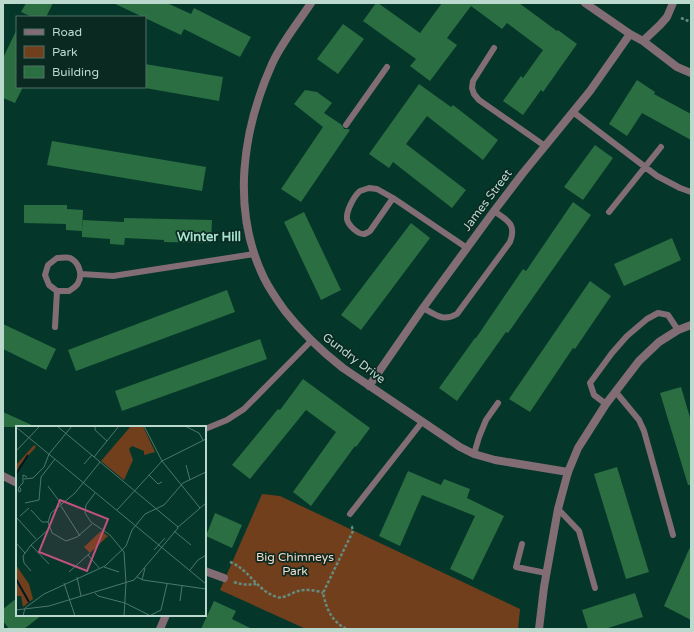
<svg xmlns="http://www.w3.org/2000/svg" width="694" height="632" font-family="'Varela Round',sans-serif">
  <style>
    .green { fill: #723f1c }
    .building { fill: #2a6e42 }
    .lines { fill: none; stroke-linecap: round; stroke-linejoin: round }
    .path { stroke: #658c80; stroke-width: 2.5; stroke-dasharray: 3 2; stroke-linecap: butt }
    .service { stroke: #836d75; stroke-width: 6 }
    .minor { stroke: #836d75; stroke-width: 8 }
    .tertiary { stroke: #836d75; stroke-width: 8 }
    .labels { text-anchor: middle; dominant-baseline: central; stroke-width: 3.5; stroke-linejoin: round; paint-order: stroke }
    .street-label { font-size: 12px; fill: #bcd9ce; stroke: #0a2a21 }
    .park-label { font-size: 12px; fill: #f7dac9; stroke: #0a2a21 }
    .neighbourhood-label { font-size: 13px; font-weight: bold; fill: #a7e3cf; stroke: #0a2a21 }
    .inset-river { fill: none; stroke: #03161f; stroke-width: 2 }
    .inset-road { fill: none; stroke: #4e776c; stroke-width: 1 }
    .view { fill: #c0527e; fill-opacity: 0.15; stroke: #c0527e; stroke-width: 2 }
    .inset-edge { fill: none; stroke: #bcd9ce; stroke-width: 2 }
  </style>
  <rect width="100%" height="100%" fill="#05362a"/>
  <path class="green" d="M262 494 280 496 520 609 518 629H306L220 590Z"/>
  <path class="building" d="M26 3H53L46 17H32L21 12Z
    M113 3H167L191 14 194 8 251 37 240 57 184 29 181 35 145 18V17H143Z
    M376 3H378L420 33 442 3H519L557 31 558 30 577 44 543 92 541 90 523 115 503 101 521 76 523 78 543 50 507 23 502 29 471 6 447 38 457 45 430 81 410 66 416 59 363 21Z
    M343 24 364 39 338 74 317 59Z
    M17 29V87H23L15 103 3 98V58Z
    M145 64 223 77 219 101 145 88Z
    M637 80 655 92 654 94 691 114V140L642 113 627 136 609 124Z
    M419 84 451 107 453 105 498 140 483 160 427 116 406 144 466 190 452 208 393 162 389 168 369 154Z
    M305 90 317 92 332 103 324 113 342 125 344 129H348L350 130 301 202 281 189 323 127 294 104Z
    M52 141 206 167 202 191 47 165Z
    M595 145 613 158 583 200 564 187Z
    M573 202 591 215 508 333 506 332 457 401 439 388 475 338H476L523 269 526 271Z
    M24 205H67V209L83 210 82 231 83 220 124 222V218L212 220 211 243 164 242V240L125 238 124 245 110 244V239L82 237V231L66 230V224L24 223Z
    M304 212 341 290 321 300 284 222Z
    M411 223 430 238 361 330 341 315Z
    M672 238 681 260 624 286 614 264Z
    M590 281 611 296 575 349 573 348 530 412 509 399Z
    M227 290 235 312 76 371 68 350Z
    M3 324 56 349 46 370 3 349Z
    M260 339 267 359 122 411 115 391Z
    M303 379 370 428 356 447 355 446 311 506 293 492 336 432 306 410 250 479 232 465 278 409 280 410Z
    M681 387 691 421V485H688L660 393Z
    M3 412 36 427H3Z
    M617 467 649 572 626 579 594 474Z
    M408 471 441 485 444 479 470 489 467 498 504 516 473 580 450 569 475 516 422 495 400 546 379 536Z
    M215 513 242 525 232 548 206 536Z
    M691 545V620L664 606Z
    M635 593 643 617 605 629H588L582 610Z
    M17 598V615H42L24 629H9L3 621V609Z
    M214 601 236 611 232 619 252 629H201Z"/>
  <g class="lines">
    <path class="path" d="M681 18 691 22
      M230 562C249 569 257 591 277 597 284 599 291 593 298 591 306 589 316 590 323 593
      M234 582C242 585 248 585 256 584
      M346 629C331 620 327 610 323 593L353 531 352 527 350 525"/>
    <path class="service" d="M494 48 473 81 472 88 474 94 479 100 545 146
      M573 112 657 176 680 188 691 192
      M346 125 387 67
      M369 188 377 189 393 198 370 231C369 232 366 233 365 234 358 235 348 225 347 219 346 211 354 196 360 191 363 190 366 189 369 188Z
      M393 198 467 248
      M609 212 661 147
      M57 258C61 258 67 257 70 258 79 262 83 275 78 283 77 286 72 289 69 291H57L49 285 45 275 48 265Z
      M81 274 113 276 254 254
      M423 308C436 315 443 322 457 314L510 242C517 224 507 220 494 211
      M55 327 57 291
      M615 391 639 420 644 431 673 535
      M606 404 594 395 590 383 612 353 627 336 647 319 658 313 668 315 678 330
      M205 429 227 420 244 409 311 341
      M474 454 479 437 486 420 498 403
      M558 509 579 531 595 588
      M350 514 422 422
      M522 544 516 567 546 573"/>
    <path class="minor" d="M311 3C298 23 282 42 272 64 242 131 231 210 264 278 270 290 277 300 285 311 303 334 320 350 343 368L460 447 474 454 495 460 568 472
      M585 3 630 34 643 41 677 67 691 73
      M643 41 660 25 667 17 673 3
      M369 386 423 308 494 211 523 173 590 91 630 34
      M3 476 17 483
      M205 571 224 578
      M160 629 166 615"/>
    <path class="tertiary" d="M539 629 544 587 558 509 568 472 578 448 606 404 639 361 659 342 678 330 691 325"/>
  </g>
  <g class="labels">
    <g class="street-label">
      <text transform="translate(487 200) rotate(-53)">James Street</text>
      <text transform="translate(354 358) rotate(37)">Gundry Drive</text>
    </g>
    <g class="park-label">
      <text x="295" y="557">Big Chimneys<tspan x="295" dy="14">Park</tspan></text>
    </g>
    <g class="neighbourhood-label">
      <text x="209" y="237">Winter Hill</text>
    </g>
  </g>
  <g transform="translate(16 426)">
    <rect width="190" height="190" fill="#05362a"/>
    <path d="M115 0H127L139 26 128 29V25L116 20 113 23 117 34 108 54 85 35ZM18 19 20 21 3 40 0 53V39ZM85 105 92 110 74 127 68 121ZM0 139 13 158 17 173 7 181 5 170H0Z" fill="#723f1c"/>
    <path class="inset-river" d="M0 48 12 29M0 153 13 176"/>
    <path class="inset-road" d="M41 0 162 101M79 0V4L91 15M128 0 146 35 184 82M169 0 183 7 187 14M0 1 190 158M0 25 24 0M78 31 103 0M68 38 76 29M170 39 174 54M133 49 142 58 146 56M8 53 17 52 28 41 33 28 56 0M32 60 46 79M3 61 7 57V49L11 51M3 61 5 63 4 66 2 65ZM79 67 70 79 69 87 75 96 94 109 108 126 110 157M9 77 23 74 25 51 39 33M45 80 64 110M15 84 26 96H32M101 84 146 35 190 13M4 90 13 82M0 91 20 113M76 98 61 111 50 115 36 107 32 96 35 87 59 67 84 36M161 102 190 77M158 105 175 119M0 117 9 127M15 119 33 138M138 124 149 112M72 129 84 143M88 141 103 146M174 144 182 134 190 129M15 145 8 137 7 130 15 119 33 103M53 146 74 127M61 151 65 170M121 151 127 154 190 163M126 154 129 142M48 157 59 190M79 167 82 170 109 177 135 190M164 175 166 160M0 184 33 180 118 154 162 102M135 189 145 184 151 158M7 190 9 182 28 168 89 140 110 120 116 104 129 88 148 79 167 57 190 46M108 190 110 157"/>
    <path class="view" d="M44 74 92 93 71 145 23 126Z"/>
    <rect width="190" height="190" class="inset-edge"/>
  </g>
  <rect width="694" height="632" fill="none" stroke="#bcd9ce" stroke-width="8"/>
  <rect x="16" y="16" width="130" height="72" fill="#0a2a21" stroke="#517066"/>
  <rect x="24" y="29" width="20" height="6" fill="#836d75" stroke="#517066"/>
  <text x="52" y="36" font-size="12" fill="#bcd9ce">Road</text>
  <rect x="24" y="46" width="20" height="12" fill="#723f1c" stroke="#517066"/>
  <text x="52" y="56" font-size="12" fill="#bcd9ce">Park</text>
  <rect x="24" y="66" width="20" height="12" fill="#2a6e42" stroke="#517066"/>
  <text x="52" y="76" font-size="12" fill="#bcd9ce">Building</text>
</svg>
